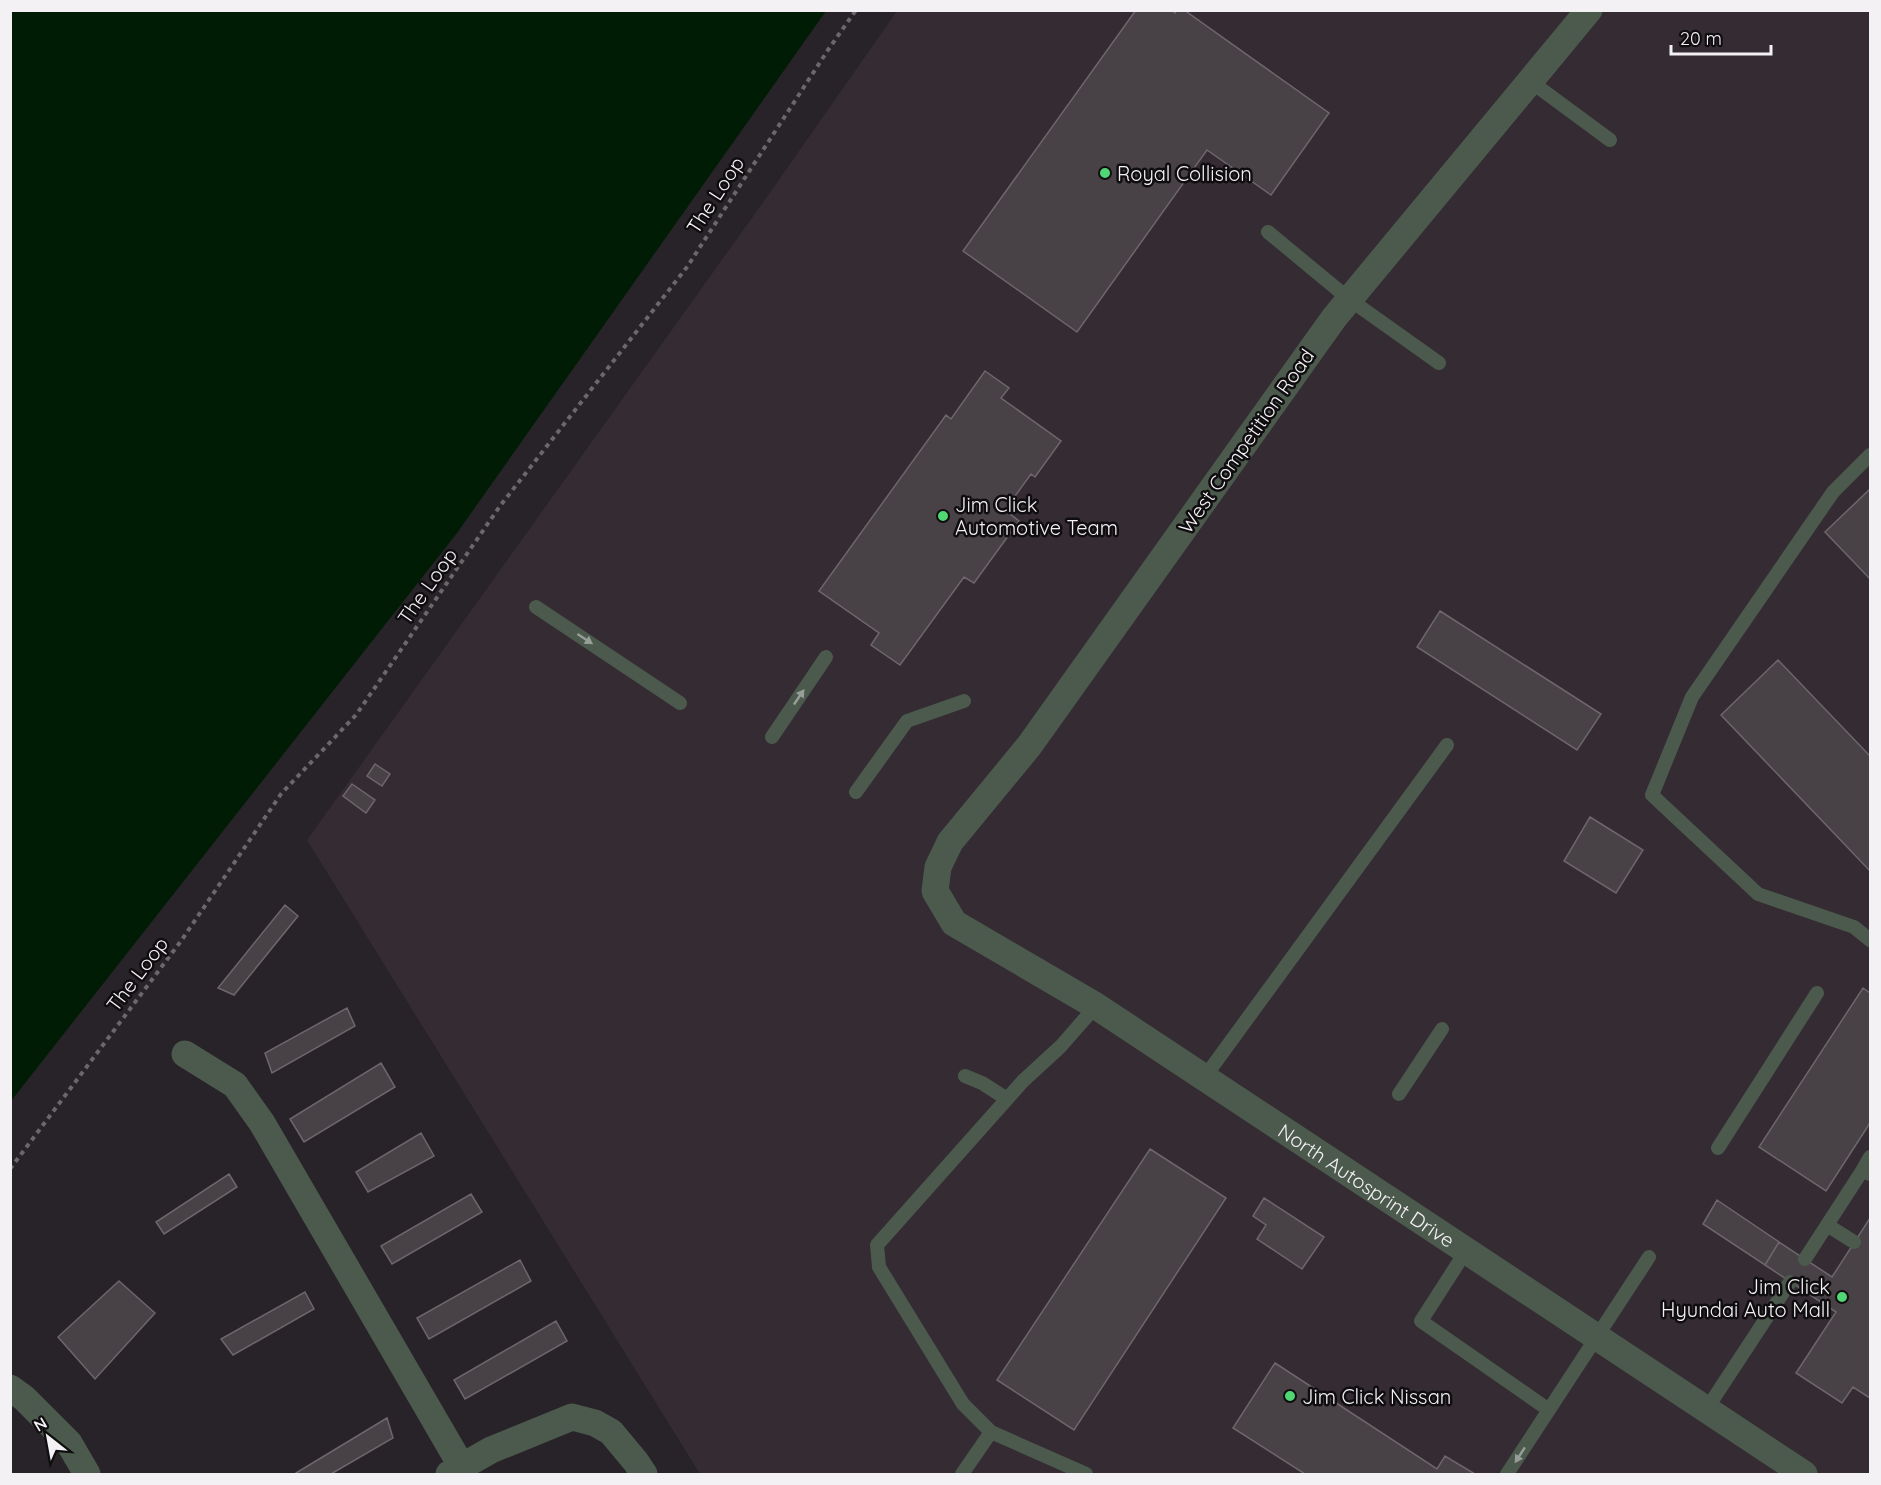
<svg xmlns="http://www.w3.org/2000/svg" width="1881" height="1485" font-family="Quicksand,sans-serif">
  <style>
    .built { fill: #342b33 }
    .water { fill: #001c05 }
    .building { fill: #484247; stroke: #6d676d; stroke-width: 1.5 }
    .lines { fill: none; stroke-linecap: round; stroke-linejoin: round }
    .path { stroke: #6b676b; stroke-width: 4; stroke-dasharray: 4.5 4.5; stroke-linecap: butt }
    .service { stroke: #4b5a4d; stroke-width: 14 }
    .minor { stroke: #4b5a4d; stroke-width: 27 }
    .oneway { fill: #979e98 }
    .poi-dot { fill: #51d674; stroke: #0f0d0f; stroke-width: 2 }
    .labels { text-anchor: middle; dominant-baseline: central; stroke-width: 5; stroke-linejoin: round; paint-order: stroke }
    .poi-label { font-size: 20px; fill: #f4f1f4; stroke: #0f0d0f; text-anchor: start }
    .street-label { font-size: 20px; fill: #f4f1f4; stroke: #0f0d0f }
  </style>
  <rect width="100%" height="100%" fill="#282328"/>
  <path class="built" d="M897 11H1870V1474H700L307 840 769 194Z"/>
  <path class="water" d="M11 10 826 11 457 533 11 1101Z"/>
  <path class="building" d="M1136 10H1172L1175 13 1177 10H1184L1329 113 1271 195 1207 150 1077 332 963 251Z
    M985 371 1009 388 1001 398 1061 441 1035 477 1031 474 1005 510 1019 521 974 583 964 577 900 665 871 645 879 633 819 591 946 415 951 419Z
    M1870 489V579L1825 532Z
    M1440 611 1601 714 1577 750 1417 647Z
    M1778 660 1870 756V871L1721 715Z
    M375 764 390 774 382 786 367 776Z
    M352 784 375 800 366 813 343 796Z
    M1590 817 1643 850 1616 893 1564 861Z
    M285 905 298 916 234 995 218 988Z
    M1863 988 1870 993V1123L1826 1191 1759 1147Z
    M347 1008 355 1026 272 1073 265 1053Z
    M381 1063 395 1087 304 1142 290 1119Z
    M421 1133 434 1156 368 1192 356 1172Z
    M1150 1149 1226 1198 1074 1430 997 1380Z
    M229 1174 237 1187 164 1234 156 1222Z
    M471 1194 482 1212 392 1264 381 1246Z
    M1264 1198 1324 1237 1302 1269 1257 1239 1266 1225 1253 1216Z
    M1717 1200 1779 1242 1765 1265 1703 1224Z
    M1870 1218V1398L1853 1387 1842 1403 1796 1373 1836 1312 1765 1265 1779 1242 1832 1277Z
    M520 1260 531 1281 429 1339 417 1318Z
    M119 1281 155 1313 95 1379 58 1337Z
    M305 1292 314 1309 233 1355 221 1339Z
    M556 1321 567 1341 465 1399 454 1380Z
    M1275 1363 1437 1469 1445 1456 1475 1474H1305L1233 1428Z
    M387 1418 393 1438 331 1474H296V1473Z"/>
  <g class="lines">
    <path class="path" d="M10 1169 181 941 281 794 356 715 500 506 687 267 828 50 856 10"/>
    <path class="service" d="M1530 81 1610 140
      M1268 232 1349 299 1439 363
      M1870 455 1833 492 1692 697 1652 795 1758 894 1854 927 1870 940
      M536 607 680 703
      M772 737 826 657
      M856 792 907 721 964 701
      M965 1076 982 1083 1007 1099
      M1204 1078 1447 745
      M1399 1094 1442 1029
      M1718 1148 1817 993
      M1862 1171 1870 1157
      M1827 1225 1854 1242
      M1466 1251 1421 1321 1549 1410
      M1805 1259 1862 1171 1870 1174
      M1706 1410 1790 1282
      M962 1474 991 1432
      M1086 1474 991 1432 963 1404 879 1267 877 1245 1023 1081 1061 1046 1096 1006
      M1507 1474 1649 1257"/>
    <g class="minor">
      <path id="s1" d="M1589 10 1334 318 1029 746 950 842 938 867 935 891 954 923 1096 1006 1804 1474"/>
      <path d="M185 1054 235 1085 262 1123 462 1467"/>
      <path d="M10 1388 24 1398 69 1443 87 1474"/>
      <path d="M449 1474 491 1450 572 1417 595 1423 611 1432 636 1462 644 1474"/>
    </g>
  </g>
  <defs><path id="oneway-solid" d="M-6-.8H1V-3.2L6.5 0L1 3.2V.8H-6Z" transform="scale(1.5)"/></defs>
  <g class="oneway">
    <use href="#oneway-solid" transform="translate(585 639) rotate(33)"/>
    <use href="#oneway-solid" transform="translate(799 697) rotate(-56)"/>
    <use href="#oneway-solid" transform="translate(1520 1455) rotate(123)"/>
  </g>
  <g class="poi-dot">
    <circle cx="1105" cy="173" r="6"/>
    <circle cx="943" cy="516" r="6"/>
    <circle cx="1842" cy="1297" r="6"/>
    <circle cx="1290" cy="1396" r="6"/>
  </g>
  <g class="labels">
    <g class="poi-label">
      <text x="1117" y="173">Royal Collision</text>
      <text x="955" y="504">Jim Click<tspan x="955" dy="23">Automotive Team</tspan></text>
      <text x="1830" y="1286" text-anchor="end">Jim Click<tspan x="1830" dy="23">Hyundai Auto Mall</tspan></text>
      <text x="1302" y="1396">Jim Click Nissan</text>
    </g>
    <g class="street-label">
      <text transform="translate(715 195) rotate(-57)">The Loop</text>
      <text transform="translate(1246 441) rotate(-55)">West Competition Road</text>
      <text transform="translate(427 586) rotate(-55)">The Loop</text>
      <text transform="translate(137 974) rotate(-53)">The Loop</text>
      <text stroke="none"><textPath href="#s1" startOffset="1628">North Autosprint Drive</textPath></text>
    </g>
  </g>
  <rect width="1881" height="1485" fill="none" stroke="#f4f1f4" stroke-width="24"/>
  <g transform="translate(48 1437) rotate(329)" stroke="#0f0d0f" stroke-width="4.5" paint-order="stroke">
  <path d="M0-4.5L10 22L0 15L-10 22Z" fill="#f4f1f4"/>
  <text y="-9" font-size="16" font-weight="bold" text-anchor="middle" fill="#f4f1f4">N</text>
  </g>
  <path d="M1671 45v9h100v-9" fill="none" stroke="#f4f1f4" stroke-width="3"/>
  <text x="1680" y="45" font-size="18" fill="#f4f1f4" stroke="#0f0d0f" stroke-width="4.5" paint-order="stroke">20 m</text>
</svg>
